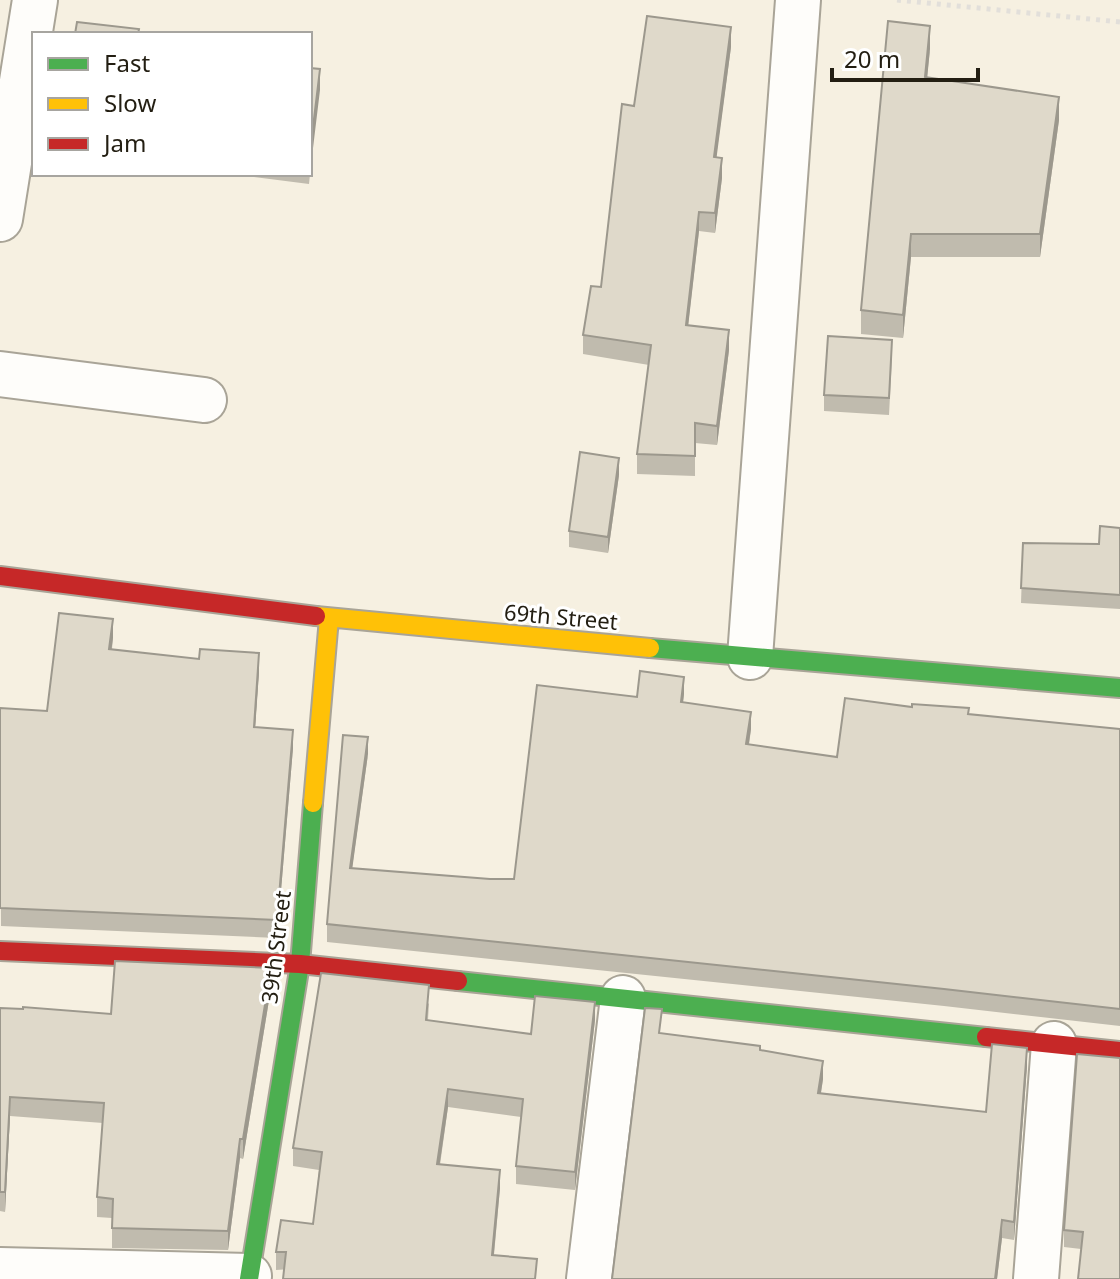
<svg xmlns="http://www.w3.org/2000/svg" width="1120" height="1279" font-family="'Noto Sans',sans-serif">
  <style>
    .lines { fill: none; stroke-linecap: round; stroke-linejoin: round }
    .street-casing { stroke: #a9a497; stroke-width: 48 }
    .fast-casing { stroke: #a9a497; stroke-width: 22 }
    .slow-casing { stroke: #a9a497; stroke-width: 22 }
    .jam-casing { stroke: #a9a497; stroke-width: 22 }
    .path { stroke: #e2dfda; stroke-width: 5; stroke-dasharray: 4 6; stroke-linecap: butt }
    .street { stroke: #fefdfa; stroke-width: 44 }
    .fast { stroke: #4caf50; stroke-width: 18 }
    .slow { stroke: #ffc107; stroke-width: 18 }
    .jam { stroke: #c62828; stroke-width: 18 }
    .wall { fill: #c0bbae }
    .shaded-wall { fill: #9c988d }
    .building { fill: #dfd9ca; stroke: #9c988d; stroke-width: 2 }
    .labels { text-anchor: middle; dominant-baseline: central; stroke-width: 6; stroke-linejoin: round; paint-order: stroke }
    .street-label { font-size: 22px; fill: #231e12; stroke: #fff }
  </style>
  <rect width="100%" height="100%" fill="#f6f0e1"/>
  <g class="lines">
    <defs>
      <path id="street" d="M0 219 35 0
        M0 374 204 400
        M750 657 798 0
        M0 1270 249 1276
        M589 1279 623 998
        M1036 1279 1054 1044"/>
      <path id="fast" d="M650 648 1120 688
        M458 981 986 1037
        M249 1279 300 964 313 803"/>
      <path id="slow" d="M316 616 650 648
        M313 803 329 618"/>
      <path id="jam" d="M0 576 316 616
        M0 951 300 964 458 981
        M986 1037 1120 1051"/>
    </defs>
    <use href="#street" class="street-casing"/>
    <use href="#fast" class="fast-casing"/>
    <use href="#slow" class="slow-casing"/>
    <use href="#jam" class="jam-casing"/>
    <path class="path" d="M897 0 1120 22"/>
    <use href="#street" class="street"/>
    <use href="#fast" class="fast"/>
    <use href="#slow" class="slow"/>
    <use href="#jam" class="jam"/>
  </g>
  <path class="wall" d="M731 47 716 157 722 178 715 233 699 231 688 325 729 350 717 445 695 443V476L637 474V454L649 365 583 354V335L601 287 634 106Z
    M930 49 927 77 1059 120 1040 257H911L903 338 861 334V310Z
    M230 174H310L309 184Z
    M892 357 889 415 824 411V395Z
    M619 475 608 553 569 547V531Z
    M1120 528V609L1021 603 1023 543 1099 544Z
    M113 638 112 649 259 672 255 727 293 748 277 938 1 926 0 708 47 711Z
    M684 694 683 702 751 729 749 745 837 757 969 714 1120 729V1026L944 1006 327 942V924L368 754 352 868 490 879H514L637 697Z
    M271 988 243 1159 240 1158 228 1250 112 1248V1218L97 1217V1197L103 1123 10 1116 5 1212 0 1211V1008L111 1014Z
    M429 1003 428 1020 531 1034 595 1020 575 1190 516 1184V1166L521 1117 448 1107 440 1165 500 1188 494 1255 276 1270V1252L313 1224 319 1170 293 1166V1148Z
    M662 1028 661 1033 760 1051 823 1079 821 1093 986 1112 1027 1066 1014 1240 1002 1238 997 1279H612Z
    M1117 1059 1081 1249 1064 1247V1230Z"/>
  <path class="shaded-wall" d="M930 26V49L925 100V77Z
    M731 27V47L714 177V157Z
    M320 69V90L310 173V152Z
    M1059 97V120L1040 257V234Z
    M722 158V178L715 233V213Z
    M699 212V231L686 345V325Z
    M911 234V257L903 338V315Z
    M729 330V350L717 445V426Z
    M619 458V475L608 553V537Z
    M113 619V638L109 667V649Z
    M259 653V672L254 745V727Z
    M684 677V694L681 719V702Z
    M751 712V729L746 762V744Z
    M293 730V748L277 938V920Z
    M368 737V754L350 885V868Z
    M271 968V988L243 1159V1139Z
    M595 1002V1020L575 1190V1172Z
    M1027 1048V1066L1014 1240V1222Z
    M823 1061V1079L818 1111V1093Z
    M448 1089V1107L437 1182V1164Z
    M10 1097V1116L5 1212V1192Z
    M240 1139V1158L228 1250V1231Z
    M500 1170V1188L492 1273V1255Z
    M1002 1220V1238L997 1279H995Z"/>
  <path class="building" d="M647 16 731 27 714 157 722 158 715 213 699 212 686 325 729 330 717 426 695 423V456L637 454 651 345 583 335 591 286 601 287 622 104 634 106Z
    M888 21 930 26 925 77 1059 97 1040 234H911L903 315 861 310Z
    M77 22 139 29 138 34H75Z
    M310 68 320 69 310 152Z
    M828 336 892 340 889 398 824 395Z
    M580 452 619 458 608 537 569 531Z
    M1100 526 1120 528V595L1021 588 1023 543 1099 544Z
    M59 613 113 619 109 649 199 659 200 649 259 653 254 727 293 730 277 920 0 908V708L47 711Z
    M640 671 684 677 681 702 751 712 746 744 837 757 845 698 912 707V704L969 708 968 714 1120 729V1009L944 989 327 924 343 735 368 737 350 868 490 879H514L537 685 637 697Z
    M115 961 271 968 243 1139H240L228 1231 112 1228 113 1199 97 1197 104 1103 10 1097 5 1192H0V1008L23 1009V1007L111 1014Z
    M321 973 429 985 426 1020 531 1034 535 996 595 1002 575 1172 516 1166 523 1099 448 1089 437 1164 500 1170 492 1255 537 1259 535 1279H283L286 1252H276L281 1220 313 1224 322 1152 293 1148Z
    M645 1008 662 1009 659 1033 760 1046V1050L823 1061 818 1093 986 1112 992 1044 1027 1048 1014 1222 1002 1220 995 1279H612Z
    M1077 1054 1120 1058V1279H1078L1083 1232 1064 1230Z"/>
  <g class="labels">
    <g class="street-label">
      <text transform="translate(561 616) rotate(5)">69th Street</text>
      <text transform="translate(275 947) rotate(-83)">39th Street</text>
    </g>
  </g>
  <rect x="32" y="32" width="280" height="144" fill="#ffffff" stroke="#a7a5a0" stroke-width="2"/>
  <rect x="48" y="58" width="40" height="12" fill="#4caf50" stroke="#a7a5a0" stroke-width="2"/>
  <text x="104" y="72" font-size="24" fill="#231e12">Fast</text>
  <rect x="48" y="98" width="40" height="12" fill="#ffc107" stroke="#a7a5a0" stroke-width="2"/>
  <text x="104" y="112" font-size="24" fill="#231e12">Slow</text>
  <rect x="48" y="138" width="40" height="12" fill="#c62828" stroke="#a7a5a0" stroke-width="2"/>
  <text x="104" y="152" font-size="24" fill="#231e12">Jam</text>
  <path d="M832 68v12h146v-12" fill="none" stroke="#231e12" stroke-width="4"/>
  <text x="844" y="68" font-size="24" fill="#231e12" stroke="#ffffff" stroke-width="6" paint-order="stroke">20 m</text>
</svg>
